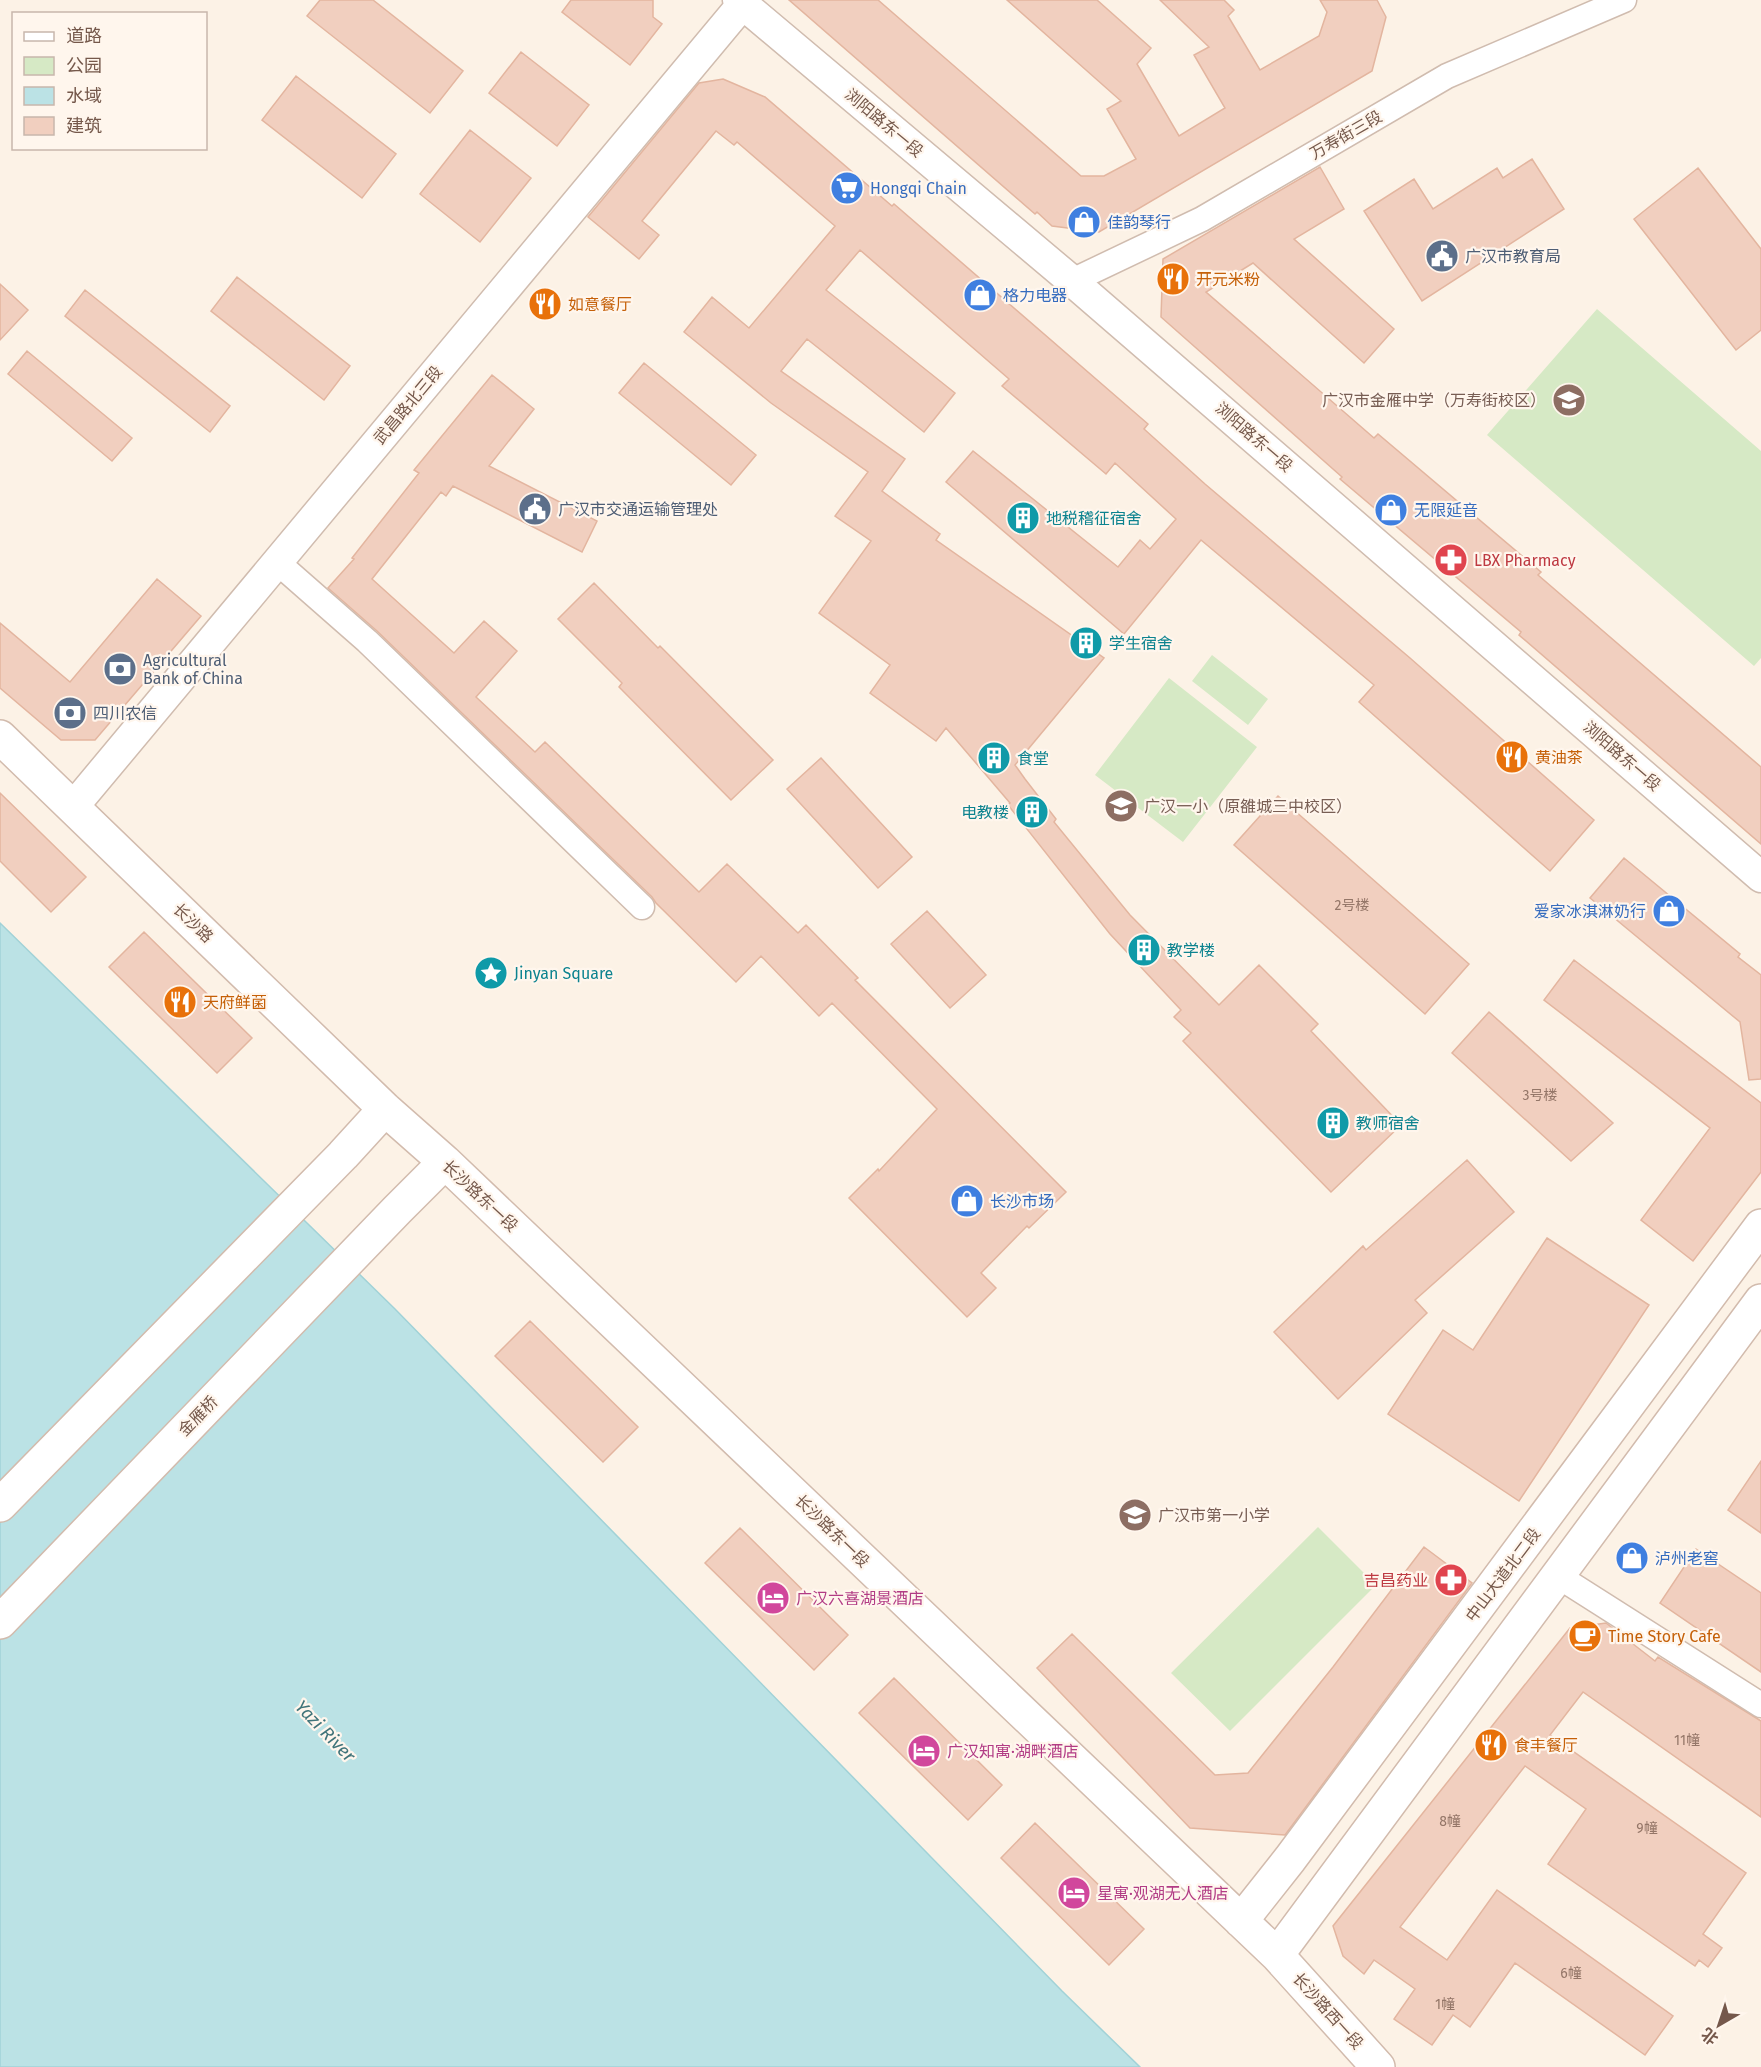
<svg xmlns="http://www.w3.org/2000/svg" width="1761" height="2067" font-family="'Fira Sans','Noto Sans SC',sans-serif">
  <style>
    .green { fill: #d6e9c5 }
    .water { fill: #bbe2e5; stroke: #a1d2d7; stroke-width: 1.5 }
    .building { fill: #f1cfbf; stroke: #e3b59f; stroke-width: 1.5 }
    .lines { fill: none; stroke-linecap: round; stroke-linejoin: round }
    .minor-casing { stroke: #d0bcaf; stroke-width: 27 }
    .tertiary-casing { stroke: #d0bcaf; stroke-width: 33 }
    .secondary-casing { stroke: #d2bbad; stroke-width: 36 }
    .minor { stroke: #fff; stroke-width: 24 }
    .tertiary { stroke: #fff; stroke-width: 30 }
    .secondary { stroke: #fff; stroke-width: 33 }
    .labels { text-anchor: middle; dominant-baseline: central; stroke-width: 4.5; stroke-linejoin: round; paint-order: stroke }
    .number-label { font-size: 14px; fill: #947668 }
    .street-label { font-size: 16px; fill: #75584b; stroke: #fff6ed }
    .shop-label { font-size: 16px; fill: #366cbe; stroke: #fff6ed; text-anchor: start }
    .service-label { font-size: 16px; fill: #4e5e75; stroke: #fff6ed; text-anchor: start }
    .food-label { font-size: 16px; fill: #c56008; stroke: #fff6ed; text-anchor: start }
    .education-label { font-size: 16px; fill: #785e54; stroke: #fff6ed; text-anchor: start }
    .culture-label { font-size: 16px; fill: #0d838f; stroke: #fff6ed; text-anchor: start }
    .health-label { font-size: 16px; fill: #be3a42; stroke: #fff6ed; text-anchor: start }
    .hotel-label { font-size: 16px; fill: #b23c85; stroke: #fff6ed; text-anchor: start }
    .water-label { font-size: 18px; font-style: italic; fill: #40747a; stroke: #fff6ed }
  </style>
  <rect width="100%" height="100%" fill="#fcf2e6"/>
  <path class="green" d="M1597 309 1761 451V658L1754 666 1487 435Z
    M1212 655 1268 699 1248 725 1192 681Z
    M1169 678 1257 747 1183 842 1095 775Z
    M1318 1527 1376 1585 1230 1731 1171 1673Z"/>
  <path class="water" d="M0 923 395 1309 1062 1991 1140 2067H0Z"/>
  <path class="building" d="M320 0H373L463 71 430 113 307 16Z
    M571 0H653V17L662 24 630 65 562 12Z
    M789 0H878L1081 176H1104L1136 159 1107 109 1121 101 1007 0H1097L1151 48 1137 64 1179 136 1225 108 1194 55 1209 47 1160 0H1224L1234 10 1228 16 1260 70 1319 36 1327 12 1320 0H1377L1386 17 1372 71 1099 232 1052 226 1037 212 1035 214Z
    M521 52 589 105 557 146 489 93Z
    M296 76 396 154 362 198 262 120Z
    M723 79 765 97 892 206 894 204 1148 424 1144 429 1205 484 1410 658 1594 820 1550 871 1359 702 1374 685 1201 540 1124 634 946 482 973 451 1118 567 1140 540 1150 549 1176 519 1115 463 1106 474 1002 386 1009 379 860 250 826 290 955 393 924 432 807 339 781 371 905 459 882 491 940 534 936 540 1104 658 1015 765 1025 779 1056 819 1054 822 1130 915 1219 1005 1259 965 1318 1024 1311 1031 1401 1125 1331 1192 1183 1041 1191 1033 1174 1017 1181 1010 1110 934 1008 805 1010 803 946 728 936 741 870 693 890 665 819 613 871 541 835 516 868 472 771 403 684 332 712 297 749 328 835 226 737 142 734 145 716 131 642 221 659 235 639 259 588 217 699 83Z
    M470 130 531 178 480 242 420 194Z
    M1532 159 1564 209 1422 301 1364 211 1414 179 1433 209 1497 168 1503 178Z
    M1320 167 1344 209 1294 239 1394 329 1364 363 1253 263 1206 292 1374 438 1378 434 1541 572 1538 575 1761 767V844L1519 635 1521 632 1340 479 1342 477 1161 317 1163 259Z
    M1698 168 1761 249V330L1736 350 1634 219Z
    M237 277 350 366 324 400 211 311Z
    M0 284 28 310 0 340Z
    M85 290 230 406 210 432 65 316Z
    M27 351 132 438 112 461 8 374Z
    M644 363 756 455 731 485 619 393Z
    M492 375 534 409 489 466 597 521 582 552 453 486 446 496 441 492 372 579 454 653 484 621 517 651 476 697 535 752 545 742 699 892 727 864 798 933 806 925 858 978 855 980 1066 1192 1029 1228 1027 1226 981 1273 996 1288 967 1317 849 1198 878 1169 879 1171 937 1109 832 1003 819 1016 761 956 736 982 656 903 652 897 377 631 328 588 354 559 352 558 419 473 414 470Z
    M157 579 201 616 95 740H61L0 688V623L70 682Z
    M594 583 658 648 660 646 773 760 731 800 619 687 622 683 558 619Z
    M821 758 912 857 878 888 787 789Z
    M0 793 86 877 51 912 0 861Z
    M1278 796 1469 964 1425 1014 1234 845Z
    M1624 858 1740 954 1738 957 1761 975V1079L1749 1080 1740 1022 1590 898Z
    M927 911 986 975 950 1008 891 944Z
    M144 932 252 1038 217 1073 109 967Z
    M1574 960 1761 1103V1172L1693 1261 1641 1220 1710 1128 1544 1000Z
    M1489 1012 1613 1123 1571 1161 1452 1053Z
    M1467 1160 1514 1212 1415 1300 1427 1313 1338 1399 1274 1332 1363 1246 1366 1250Z
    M1547 1238 1649 1305 1519 1501 1388 1414 1443 1330 1473 1350Z
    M530 1321 638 1427 603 1462 495 1356Z
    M1761 1461V1533L1728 1510Z
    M740 1528 848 1635 814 1670 705 1563Z
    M1424 1547 1472 1583 1285 1835 1190 1828 1037 1668 1072 1634 1215 1775 1248 1773 1333 1667Z
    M1696 1549 1761 1593V1672L1660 1603Z
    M1606 1623 1655 1661 1658 1657 1761 1721V1817L1583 1692 1550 1735 1746 1873 1703 1934 1722 1948 1708 1967 1699 1960 1695 1966 1548 1864 1586 1809 1525 1766 1400 1927 1447 1960 1497 1890 1673 2016 1645 2055 1515 1963 1470 2027 1453 2015 1432 2045 1394 2019 1415 1989 1374 1960 1364 1974 1343 1956 1333 1926 1570 1628Z
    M894 1678 1002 1785 968 1820 859 1713Z
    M1035 1823 1144 1929 1109 1965 1001 1858Z"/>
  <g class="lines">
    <defs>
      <path id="minor" d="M1072 281 1202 219 1447 76 1624 0
        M277 562 367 641 642 907
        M1558 1576 1761 1705"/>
      <path id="tertiary" d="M738 0 1072 281 1761 877
        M73 807 746 0"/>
      <path id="secondary" d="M0 737 385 1109 445 1162 1277 1955 1378 2067
        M0 1505 343 1155 385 1109
        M0 1622 397 1210 445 1162
        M1241 1921 1290 1859 1761 1226
        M1277 1955 1761 1301"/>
    </defs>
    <use href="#minor" class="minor-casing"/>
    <use href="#tertiary" class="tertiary-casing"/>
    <use href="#secondary" class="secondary-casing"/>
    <use href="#minor" class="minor"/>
    <use href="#tertiary" class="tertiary"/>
    <use href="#secondary" class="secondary"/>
  </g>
  <defs>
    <symbol id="supermarket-disc" viewBox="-11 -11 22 22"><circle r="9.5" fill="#3f7fe0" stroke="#fff6ed"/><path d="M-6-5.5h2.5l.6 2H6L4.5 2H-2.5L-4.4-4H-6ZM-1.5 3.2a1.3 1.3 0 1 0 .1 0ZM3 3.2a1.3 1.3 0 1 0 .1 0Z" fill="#fff"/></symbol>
    <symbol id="shop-disc" viewBox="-11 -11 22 22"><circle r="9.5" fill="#3f7fe0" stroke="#fff6ed"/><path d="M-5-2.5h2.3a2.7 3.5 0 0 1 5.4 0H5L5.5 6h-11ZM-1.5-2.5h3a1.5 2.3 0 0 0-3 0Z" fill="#fff"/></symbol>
    <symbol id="civic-disc" viewBox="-11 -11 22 22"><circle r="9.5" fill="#5c6f8a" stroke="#fff6ed"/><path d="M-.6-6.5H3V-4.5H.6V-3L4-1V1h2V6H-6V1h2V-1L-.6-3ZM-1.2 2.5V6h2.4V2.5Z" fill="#fff"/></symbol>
    <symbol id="restaurant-disc" viewBox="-11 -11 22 22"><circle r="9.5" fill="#e8710a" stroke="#fff6ed"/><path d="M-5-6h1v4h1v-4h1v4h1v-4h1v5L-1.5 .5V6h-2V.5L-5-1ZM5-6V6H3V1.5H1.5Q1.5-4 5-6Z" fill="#fff"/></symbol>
    <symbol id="school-disc" viewBox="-11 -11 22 22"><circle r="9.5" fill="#8d6e63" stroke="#fff6ed"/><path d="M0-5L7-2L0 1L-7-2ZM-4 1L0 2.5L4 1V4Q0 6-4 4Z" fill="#fff"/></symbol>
    <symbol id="building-disc" viewBox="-11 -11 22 22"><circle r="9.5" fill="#0f9aa8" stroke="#fff6ed"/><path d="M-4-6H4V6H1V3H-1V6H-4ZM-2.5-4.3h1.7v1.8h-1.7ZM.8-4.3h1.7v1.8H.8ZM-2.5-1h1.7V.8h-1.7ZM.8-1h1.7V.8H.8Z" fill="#fff"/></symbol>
    <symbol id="pharmacy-disc" viewBox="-11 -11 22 22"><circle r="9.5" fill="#e0444e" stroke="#fff6ed"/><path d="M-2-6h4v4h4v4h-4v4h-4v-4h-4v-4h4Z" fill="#fff"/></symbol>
    <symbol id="bank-disc" viewBox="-11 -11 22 22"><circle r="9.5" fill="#5c6f8a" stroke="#fff6ed"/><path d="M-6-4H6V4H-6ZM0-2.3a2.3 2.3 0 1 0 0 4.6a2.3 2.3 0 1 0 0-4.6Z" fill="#fff"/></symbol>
    <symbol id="sight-disc" viewBox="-11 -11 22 22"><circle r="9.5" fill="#0f9aa8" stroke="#fff6ed"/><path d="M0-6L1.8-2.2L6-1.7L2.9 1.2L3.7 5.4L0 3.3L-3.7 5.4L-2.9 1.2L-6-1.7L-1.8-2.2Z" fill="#fff"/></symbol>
    <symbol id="hotel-disc" viewBox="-11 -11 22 22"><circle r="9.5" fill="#d1479c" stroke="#fff6ed"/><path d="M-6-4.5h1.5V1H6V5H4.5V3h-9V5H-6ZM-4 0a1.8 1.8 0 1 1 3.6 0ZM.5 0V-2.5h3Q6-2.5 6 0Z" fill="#fff"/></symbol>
    <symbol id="cafe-disc" viewBox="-11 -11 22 22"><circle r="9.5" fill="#e8710a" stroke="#fff6ed"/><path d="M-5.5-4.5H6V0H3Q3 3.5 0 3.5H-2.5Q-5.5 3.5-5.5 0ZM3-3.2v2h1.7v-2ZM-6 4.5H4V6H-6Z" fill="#fff"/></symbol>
  </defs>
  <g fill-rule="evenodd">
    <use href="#supermarket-disc" x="828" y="169" width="38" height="38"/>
    <use href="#shop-disc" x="1065" y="203" width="38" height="38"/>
    <use href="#civic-disc" x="1423" y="237" width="38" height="38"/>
    <use href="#restaurant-disc" x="1154" y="260" width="38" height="38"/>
    <use href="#shop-disc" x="961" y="276" width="38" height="38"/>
    <use href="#restaurant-disc" x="526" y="285" width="38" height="38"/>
    <use href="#school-disc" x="1550" y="381" width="38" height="38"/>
    <use href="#civic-disc" x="516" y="490" width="38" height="38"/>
    <use href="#shop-disc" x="1372" y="491" width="38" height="38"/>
    <use href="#building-disc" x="1004" y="499" width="38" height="38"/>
    <use href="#pharmacy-disc" x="1432" y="541" width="38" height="38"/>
    <use href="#building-disc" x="1067" y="624" width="38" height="38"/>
    <use href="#bank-disc" x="101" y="650" width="38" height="38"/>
    <use href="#bank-disc" x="51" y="694" width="38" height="38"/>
    <use href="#restaurant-disc" x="1493" y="738" width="38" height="38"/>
    <use href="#building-disc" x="975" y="739" width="38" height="38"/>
    <use href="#school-disc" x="1102" y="787" width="38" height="38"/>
    <use href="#building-disc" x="1013" y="793" width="38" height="38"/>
    <use href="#shop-disc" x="1650" y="892" width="38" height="38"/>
    <use href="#building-disc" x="1125" y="931" width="38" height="38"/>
    <use href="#sight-disc" x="472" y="954" width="38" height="38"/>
    <use href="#restaurant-disc" x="161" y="983" width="38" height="38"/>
    <use href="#building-disc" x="1314" y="1104" width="38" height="38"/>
    <use href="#shop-disc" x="948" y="1182" width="38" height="38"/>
    <use href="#school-disc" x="1116" y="1496" width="38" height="38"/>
    <use href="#shop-disc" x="1613" y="1539" width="38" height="38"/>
    <use href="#pharmacy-disc" x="1432" y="1561" width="38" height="38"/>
    <use href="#hotel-disc" x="754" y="1579" width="38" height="38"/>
    <use href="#cafe-disc" x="1566" y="1617" width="38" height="38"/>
    <use href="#restaurant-disc" x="1472" y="1726" width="38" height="38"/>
    <use href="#hotel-disc" x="905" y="1732" width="38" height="38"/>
    <use href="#hotel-disc" x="1055" y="1874" width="38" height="38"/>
  </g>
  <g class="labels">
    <g class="number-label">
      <text x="1352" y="905">2号楼</text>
      <text x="1540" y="1095">3号楼</text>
      <text x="1687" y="1740">11幢</text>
      <text x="1450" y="1821">8幢</text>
      <text x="1647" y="1828">9幢</text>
      <text x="1571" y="1973">6幢</text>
      <text x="1445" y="2004">1幢</text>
    </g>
    <g class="street-label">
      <text transform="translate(884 123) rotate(40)">浏阳路东一段</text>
      <text transform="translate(1346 135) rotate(-30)">万寿街三段</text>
      <text transform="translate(408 405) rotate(-50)">武昌路北三段</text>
      <text transform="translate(1254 437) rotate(41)">浏阳路东一段</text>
      <text transform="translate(1622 756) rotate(41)">浏阳路东一段</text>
      <text transform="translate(193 923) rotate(44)">长沙路</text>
      <text transform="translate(480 1196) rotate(43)">长沙路东一段</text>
      <text transform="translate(198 1416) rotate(-46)">金雁桥</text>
      <text transform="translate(832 1531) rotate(44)">长沙路东一段</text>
      <text transform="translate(1503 1575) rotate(-53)">中山大道北二段</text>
      <text transform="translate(1328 2011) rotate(48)">长沙路西一段</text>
    </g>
    <g class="shop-label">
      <text x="870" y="188">Hongqi Chain</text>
      <text x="1107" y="222">佳韵琴行</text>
      <text x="1003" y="295">格力电器</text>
      <text x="1414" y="510">无限延音</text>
      <text x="1646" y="911" text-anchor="end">爱家冰淇淋奶行</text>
      <text x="990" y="1201">长沙市场</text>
      <text x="1655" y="1558">泸州老窖</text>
    </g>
    <g class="service-label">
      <text x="1465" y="256">广汉市教育局</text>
      <text x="558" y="509">广汉市交通运输管理处</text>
      <text x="143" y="660">Agricultural<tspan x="143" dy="18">Bank of China</tspan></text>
      <text x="93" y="713">四川农信</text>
    </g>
    <g class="food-label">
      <text x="1196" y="279">开元米粉</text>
      <text x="568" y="304">如意餐厅</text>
      <text x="1535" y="757">黄油茶</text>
      <text x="203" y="1002">天府鲜菌</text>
      <text x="1608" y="1636">Time Story Cafe</text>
      <text x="1514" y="1745">食丰餐厅</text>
    </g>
    <g class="education-label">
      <text x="1546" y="400" text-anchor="end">广汉市金雁中学（万寿街校区）</text>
      <text x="1144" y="806">广汉一小（原雒城三中校区）</text>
      <text x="1158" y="1515">广汉市第一小学</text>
    </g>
    <g class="culture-label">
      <text x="1046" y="518">地税稽征宿舍</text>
      <text x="1109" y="643">学生宿舍</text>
      <text x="1017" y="758">食堂</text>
      <text x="1009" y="812" text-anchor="end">电教楼</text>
      <text x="1167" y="950">教学楼</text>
      <text x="514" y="973">Jinyan Square</text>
      <text x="1356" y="1123">教师宿舍</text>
    </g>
    <g class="health-label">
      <text x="1474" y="560">LBX Pharmacy</text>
      <text x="1428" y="1580" text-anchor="end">吉昌药业</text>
    </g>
    <g class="hotel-label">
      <text x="796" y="1598">广汉六喜湖景酒店</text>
      <text x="947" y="1751">广汉知寓·湖畔酒店</text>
      <text x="1097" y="1893">星寓·观湖无人酒店</text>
    </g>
    <g class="water-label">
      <text transform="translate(325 1731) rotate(46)">Yazi River</text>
    </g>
  </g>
  <rect x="12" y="12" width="195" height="138" fill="#fff6ed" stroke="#c8b7ac" stroke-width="1.5"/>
  <rect x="24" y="32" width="30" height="9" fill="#ffffff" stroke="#c8b7ac" stroke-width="1.5"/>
  <text x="66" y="42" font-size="18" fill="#75584b">道路</text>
  <rect x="24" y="57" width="30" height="18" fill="#d6e9c5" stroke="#c8b7ac" stroke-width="1.5"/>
  <text x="66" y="72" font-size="18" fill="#75584b">公园</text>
  <rect x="24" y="87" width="30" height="18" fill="#bbe2e5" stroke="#c8b7ac" stroke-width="1.5"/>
  <text x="66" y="102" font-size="18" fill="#75584b">水域</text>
  <rect x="24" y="117" width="30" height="18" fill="#f1cfbf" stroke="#c8b7ac" stroke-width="1.5"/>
  <text x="66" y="132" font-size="18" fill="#75584b">建筑</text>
  <g transform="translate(1719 2025) rotate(219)" stroke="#fff6ed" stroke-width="4.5" paint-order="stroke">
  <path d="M0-4.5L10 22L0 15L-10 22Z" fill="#75584b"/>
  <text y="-9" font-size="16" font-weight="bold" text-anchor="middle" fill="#75584b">北</text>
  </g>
</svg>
